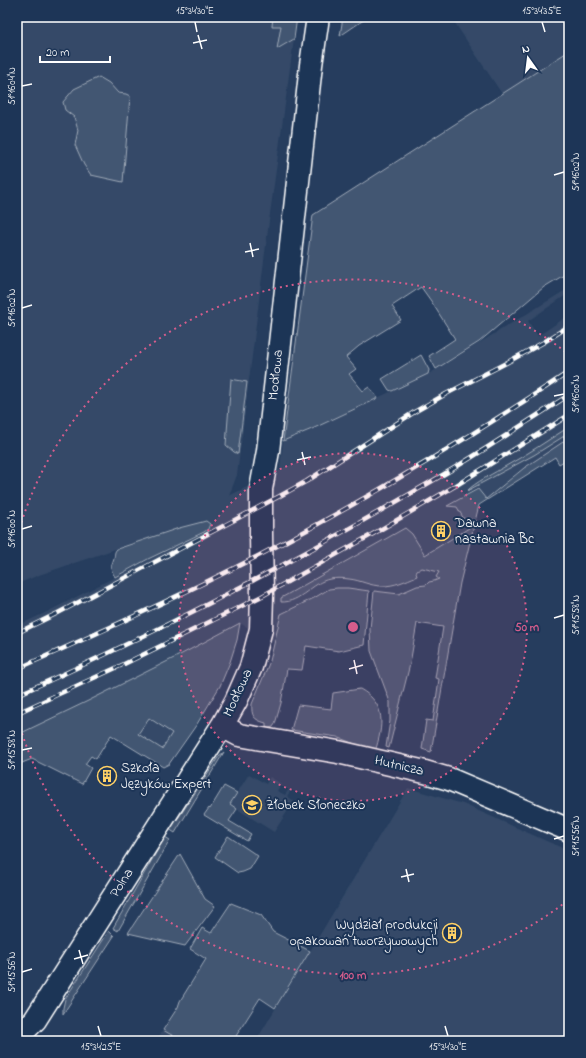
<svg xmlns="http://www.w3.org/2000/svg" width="586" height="1058" font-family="'Indie Flower',sans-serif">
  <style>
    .built { fill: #344a68 }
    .green { fill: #425672; stroke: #a0aab8; fill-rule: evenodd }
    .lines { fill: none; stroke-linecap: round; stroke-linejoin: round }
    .minor-casing { stroke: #fff; stroke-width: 25 }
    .minor { stroke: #1d3557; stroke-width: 22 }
    .rail-casing { stroke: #fff; stroke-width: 4.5 }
    .rail { stroke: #1d3557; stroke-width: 3; stroke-dasharray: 9; stroke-linecap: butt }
    .ticks { fill: none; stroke: #fff; stroke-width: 1.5 }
    .ring { fill: none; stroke: #d45d8c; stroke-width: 2; stroke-dasharray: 2 4 }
    .labels { text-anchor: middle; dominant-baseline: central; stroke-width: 4; stroke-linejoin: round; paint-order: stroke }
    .street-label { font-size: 14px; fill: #fff; stroke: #1d3557 }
    .poi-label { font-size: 14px; fill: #fff; stroke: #1d3557; text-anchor: start }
    .centre { fill: #d45d8c; stroke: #1d3557; stroke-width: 2 }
    .ring-label { font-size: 12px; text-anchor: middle; font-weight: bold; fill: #d45d8c; stroke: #1d3557; stroke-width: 4; stroke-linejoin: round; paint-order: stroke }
    .neatline { fill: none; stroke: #fff; stroke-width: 1.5 }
    .ticks-label { font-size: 10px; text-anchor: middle; fill: #fff }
  </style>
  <rect width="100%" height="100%" fill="#263d5e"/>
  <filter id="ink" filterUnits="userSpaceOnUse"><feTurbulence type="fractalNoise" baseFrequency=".025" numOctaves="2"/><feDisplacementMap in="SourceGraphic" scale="8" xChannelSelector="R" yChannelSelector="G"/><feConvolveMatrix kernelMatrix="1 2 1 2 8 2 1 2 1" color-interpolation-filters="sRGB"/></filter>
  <g filter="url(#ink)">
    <path class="built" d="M17 17H297L269 221 237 475 229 496 263 479 280 469 283 441 312 429 432 372 569 288V293L528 321 538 336 569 315V438L518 472 479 504 460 583 427 600 374 591 358 590 279 646 240 623 237 640 230 662 220 686 197 724 169 764 163 767 111 735 96 759 91 756 85 764 91 768 82 784 32 759 17 765V626L49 611 146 561 136 542 39 575 17 584Z
      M451 17H569V51L502 94Z
      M249 774 266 784 270 777 281 784 277 791 285 795 289 789 291 790 287 796 294 801 274 832 237 809 228 823 224 786 237 793Z
      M408 788 463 804 569 851V1041H256Z
      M163 1030 182 1041H156Z"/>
    <path class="green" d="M273 17H297L294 39 277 49 281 26H272Z
      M343 17H368L340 36Z
      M569 51V272L544 287 479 342 436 369 429 356 455 339 431 301 421 287 392 306 401 320 359 346 346 357 356 369 349 374 363 391 369 387 377 397 376 399 312 429 283 441 313 215Z
      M99 77 109 83 118 93 126 94 130 96 123 182 91 175 84 165 75 145 78 130 74 117 65 110 63 102 74 89Z
      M421 355 429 370 428 374 392 391 389 390 382 379Z
      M231 379 247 382 238 454 234 452 226 445Z
      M569 427V433L534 455 467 491C474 483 496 472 506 466 528 454 548 440 569 427Z
      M569 438V458L559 464 555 457 479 505 460 583 431 752 422 749 426 720 433 721 439 679 435 678 443 627 417 623 410 664 389 748 386 747 390 721V702L371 651 370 629 374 591 399 594 417 586 426 585 429 582 434 581 439 579 436 577 439 572 422 568 417 571 416 573 417 576C405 581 395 586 382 586 370 586 360 580 349 579 343 578 336 578 330 579 312 582 301 603 281 602V598L405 528 412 534 425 555 469 528 457 507 447 506 478 489 486 499 524 468Z
      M206 521 210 524 208 529 204 532 148 559 115 577C109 566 111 568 114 558 115 554 114 552 117 549L179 528Z
      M337 588H348L369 591 364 645 339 651 306 646 302 670 287 669 281 703 275 724 273 727 269 728 266 727V723C254 720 251 716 252 704L270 661 281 614 314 598 329 589Z
      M240 623 237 640 230 662 220 686 197 724 169 764 163 767 111 735 96 759 91 756 85 764 91 768 82 784 32 759 17 765V735L88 701 178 656ZM149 718 172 733 162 749 138 734Z
      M360 689C387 704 383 726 375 752L337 737 291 730 298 705 331 709 333 693Z
      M224 752 175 833 169 829 179 817 219 756Z
      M224 786 237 793 230 804 237 809 229 821 251 834 247 841 204 815 209 808 210 809Z
      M228 836 258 856 250 869 243 872 238 873 215 857Z
      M165 837 170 840 118 931 113 928Z
      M180 854 205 899 215 906 185 946 128 933Z
      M231 903 261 915 273 932 310 951 275 1008 260 998 236 1036 242 1041H182L163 1030 178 1007 180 1001 206 959 190 949 202 928 211 933Z
      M109 931 114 936 63 1014V1008L65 999Z"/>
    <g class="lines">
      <defs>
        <path id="minor" d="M222 726 239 735 338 752 425 772 449 779 569 830
          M17 1038 35 1020 222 726 236 701 251 667 261 629 262 596 261 534V489L268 451 311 65 318 17"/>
      </defs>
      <use href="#minor" class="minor-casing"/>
      <use href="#minor" class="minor"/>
      <defs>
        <path id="rail" d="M17 633 58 613 278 497 307 481 416 411 446 394 506 363 544 342 569 326
          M17 669C99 633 180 596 260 555 366 500 469 438 569 372
          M17 695C67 673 117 649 166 625 261 578 354 527 446 473 488 448 528 421 569 395
          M17 713 118 667 262 596 373 534 455 486 569 415"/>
      </defs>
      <use href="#rail" class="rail-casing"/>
      <use href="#rail" class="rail"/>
    </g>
  </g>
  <path class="ticks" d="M195 22 197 32M542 22 545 32M198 35 202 49M193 43 207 40M22 86 32 84M554 175 564 172M250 243 253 257M245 252 259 249M22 308 32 305M554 396 564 394M302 452 305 465M297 460 311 457M22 529 32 526M554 618 564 615M354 660 357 674M349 669 363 665M22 750 32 748M554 839 564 836M406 869 409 882M401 877 414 874M79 950 83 964M74 959 88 955M22 972 32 969M98 1026 101 1036M445 1026 448 1036"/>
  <circle cx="353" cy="627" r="174" fill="#d45d8c" fill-opacity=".12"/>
  <g class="ring">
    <circle cx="353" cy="627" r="174"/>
    <path d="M567 901A348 348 0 0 1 18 720M18 534A348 348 0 0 1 567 353"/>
  </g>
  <defs>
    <symbol id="building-ring" viewBox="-11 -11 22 22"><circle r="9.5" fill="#1d3557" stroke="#ffd166" stroke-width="1.5"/><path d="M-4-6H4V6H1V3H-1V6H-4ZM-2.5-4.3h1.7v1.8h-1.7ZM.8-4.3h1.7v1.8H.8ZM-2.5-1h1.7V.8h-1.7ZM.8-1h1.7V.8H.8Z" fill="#ffd166"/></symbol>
    <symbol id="school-ring" viewBox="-11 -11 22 22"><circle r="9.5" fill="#1d3557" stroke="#ffd166" stroke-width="1.5"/><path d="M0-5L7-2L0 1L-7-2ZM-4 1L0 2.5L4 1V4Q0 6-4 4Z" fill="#ffd166"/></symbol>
  </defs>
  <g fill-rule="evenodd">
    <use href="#building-ring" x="430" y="520" width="22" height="22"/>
    <use href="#building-ring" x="96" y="765" width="22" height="22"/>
    <use href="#school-ring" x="241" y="794" width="22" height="22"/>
    <use href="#building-ring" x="441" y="922" width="22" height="22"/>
  </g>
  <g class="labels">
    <g class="street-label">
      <text transform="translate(276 375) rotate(-84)">Modłowa</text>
      <text transform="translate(238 693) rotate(-65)">Modłowa</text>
      <text transform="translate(399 766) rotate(13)">Hutnicza</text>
      <text transform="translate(122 883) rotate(-58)">Polna</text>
    </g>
    <g class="poi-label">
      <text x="455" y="523">Dawna<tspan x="455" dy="16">nastawnia Bc</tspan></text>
      <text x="121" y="768">Szkoła<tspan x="121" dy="16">Języków Expert</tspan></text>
      <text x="266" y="805">Żłobek Słoneczko</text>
      <text x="438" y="925" text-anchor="end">Wydział produkcji<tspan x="438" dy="16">opakowań tworzywowych</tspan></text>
    </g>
  </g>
  <circle cx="353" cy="627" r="6" class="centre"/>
  <g class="ring-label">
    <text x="527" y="631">50 m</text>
    <text x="353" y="979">100 m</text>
  </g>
  <rect width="586" height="1058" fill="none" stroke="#1d3557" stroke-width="44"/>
  <g transform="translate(528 58) rotate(346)" stroke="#1d3557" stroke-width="3" paint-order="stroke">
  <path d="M0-3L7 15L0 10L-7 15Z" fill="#ffffff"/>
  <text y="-6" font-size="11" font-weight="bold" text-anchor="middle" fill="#ffffff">N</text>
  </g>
  <path d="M40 56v6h70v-6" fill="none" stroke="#ffffff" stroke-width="2"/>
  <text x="46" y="56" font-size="12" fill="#ffffff" stroke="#1d3557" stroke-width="3" paint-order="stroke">20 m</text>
  <rect x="22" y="22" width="542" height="1014" class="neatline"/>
  <g class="ticks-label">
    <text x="195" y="14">15°34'30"E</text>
    <text x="542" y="14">15°34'35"E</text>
    <text transform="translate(11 86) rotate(-90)" y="4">51°16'04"N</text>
    <text transform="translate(575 172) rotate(-90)" y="4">51°16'02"N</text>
    <text transform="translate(11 308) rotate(-90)" y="4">51°16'02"N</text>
    <text transform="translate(575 394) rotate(-90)" y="4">51°16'00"N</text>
    <text transform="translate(11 529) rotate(-90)" y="4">51°16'00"N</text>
    <text transform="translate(575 615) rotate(-90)" y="4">51°15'58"N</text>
    <text transform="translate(11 750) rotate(-90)" y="4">51°15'58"N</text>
    <text transform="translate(575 836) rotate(-90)" y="4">51°15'56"N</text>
    <text transform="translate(11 972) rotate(-90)" y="4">51°15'56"N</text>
    <text x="101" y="1050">15°34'25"E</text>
    <text x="448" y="1050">15°34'30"E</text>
  </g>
</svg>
